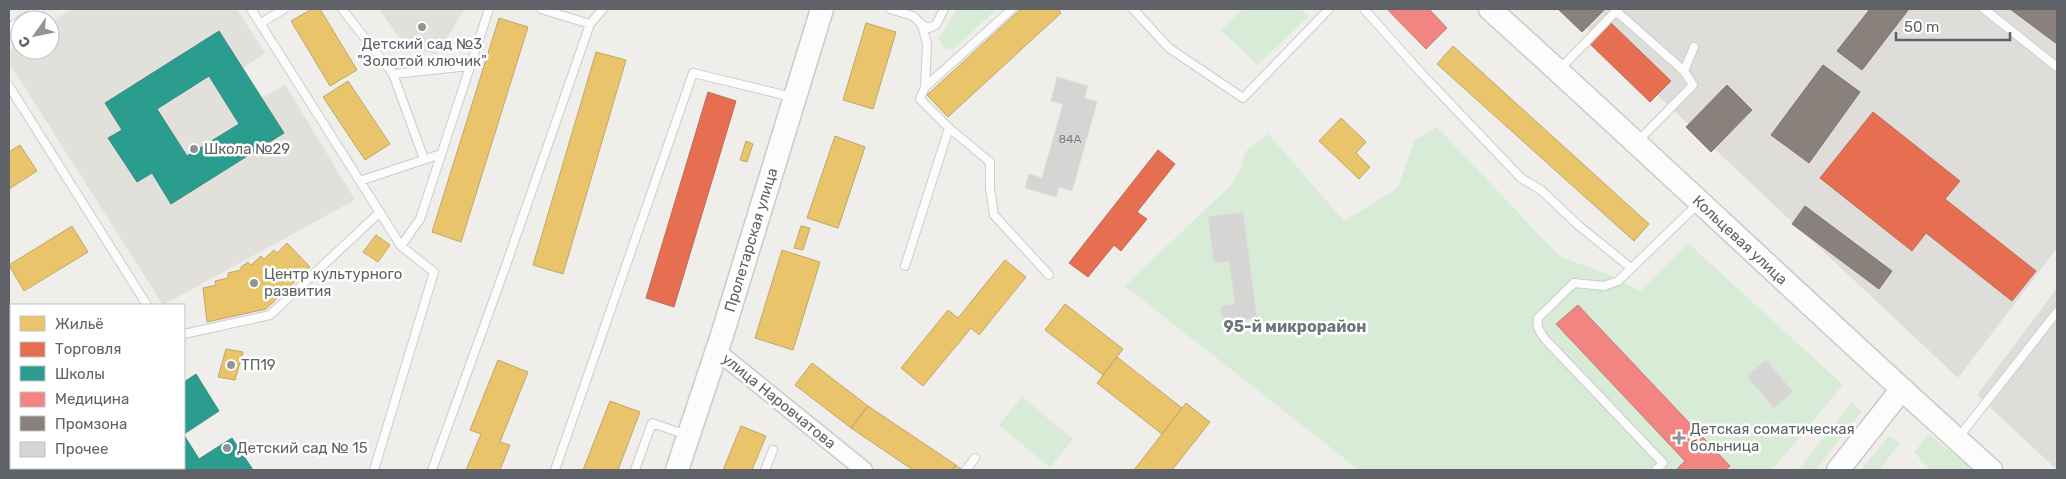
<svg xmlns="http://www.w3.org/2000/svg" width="2066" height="479" font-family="Rubik,sans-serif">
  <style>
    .industrial { fill: #dfddda }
    .education { fill: #e2e0da }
    .green { fill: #d8ebd6 }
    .homes { fill: #e9c46a; stroke: #c0a769 }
    .shops { fill: #e76f51; stroke: #be6b58 }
    .schools { fill: #2a9d8f; stroke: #3a8c83; fill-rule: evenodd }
    .health { fill: #f28482; stroke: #c67a7a }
    .industry { fill: #8a817c; stroke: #7d7876 }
    .building { fill: #d6d5d3; stroke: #deddd9 }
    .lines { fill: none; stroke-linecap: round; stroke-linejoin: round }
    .lane-casing { stroke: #cbcccc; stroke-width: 10 }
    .street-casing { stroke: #cbcccc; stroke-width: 19 }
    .secondary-casing { stroke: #cacacb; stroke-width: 25 }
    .lane { stroke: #fdfcfc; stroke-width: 8 }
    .street { stroke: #fdfcfc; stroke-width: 16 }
    .secondary { stroke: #fdfcfc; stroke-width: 22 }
    .poi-dot { fill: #919496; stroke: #fff; stroke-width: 2 }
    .labels { text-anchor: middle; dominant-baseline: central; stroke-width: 5; stroke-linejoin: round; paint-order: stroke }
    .number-label { font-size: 12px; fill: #7e8184 }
    .poi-label { font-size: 15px; fill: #5f6368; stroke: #fff; text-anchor: start }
    .street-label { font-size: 15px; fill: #5f6368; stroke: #fff }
    .neighbourhood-label { font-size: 16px; font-weight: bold; fill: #70757a; stroke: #fff }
  </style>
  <rect width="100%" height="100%" fill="#efeeea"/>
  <path class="industrial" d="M1566 9H2057V248L1958 378Z
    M2057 288V470L1977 395Z"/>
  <path class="education" d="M72 9H237L265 53 243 68 262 98 285 84 355 200 163 305 11 66 9 60 11 49 20 41V50H50V23Z
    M379 9H465L437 54 412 49 401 40Z"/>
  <path class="green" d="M957 9H997L953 49C945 50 942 46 939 39Z
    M1242 9H1301L1308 17 1257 65 1221 30Z
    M1437 127 1559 256 1612 276 1640 291 1688 243 1843 385 1772 470H1359L1125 286 1231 185 1241 168 1246 151 1268 134 1344 221 1398 188 1414 141Z
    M1022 397 1073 439 1050 467 999 425Z
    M1852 402 1862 411 1815 470H1798Z
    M1929 434 1969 467 1966 470H1930L1914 452Z
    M1889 436 1900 443 1879 470H1861Z"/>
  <path class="homes" d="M312 9H320L357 70 330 86 291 21Z
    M1021 9H1058L1061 13 948 117 927 95Z
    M499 18 528 27 461 242 432 232Z
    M866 23 896 32 873 109 843 100Z
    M1453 46 1649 224 1634 241 1437 64Z
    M596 52 626 60 563 274 533 265Z
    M348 81 390 144 365 160 323 97Z
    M1341 118 1366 142 1356 153 1370 167 1359 179 1319 141Z
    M835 136 865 147 838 228 807 218Z
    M746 141 753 144 747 162 740 160Z
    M20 145 37 171 9 189V152Z
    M72 226 88 252 24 291 9 265Z
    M801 226 810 228 803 250 794 248Z
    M376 235 390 245 378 262 363 252Z
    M287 243 310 267 266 309 207 322 203 288 216 285 215 281 228 278V273L241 270V267L248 262 251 265 261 256 264 259 274 250 277 253Z
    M782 250 820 262 793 350 755 338Z
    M1005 260 1026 277 979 335 971 328 923 386 901 368 948 310 958 318Z
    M1065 304 1123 349 1103 375 1045 330Z
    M226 349 243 352 235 380 218 377Z
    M1117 357 1182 408 1162 434 1097 383Z
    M498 360 528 372 500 442 510 445 500 470H466L481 434 470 430Z
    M812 363 868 406 851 428 795 385Z
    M11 387V404L9 400V388Z
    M610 401 640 412 618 470H583Z
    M1186 403 1210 422 1172 470H1134Z
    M868 406 956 465 952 470H913L851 428Z
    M741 426 766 436 752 470H723Z
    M11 464V468H46L48 470H9V466Z
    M956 465 962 470H952Z"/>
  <path class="shops" d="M1610 22 1671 81 1650 102 1589 43Z
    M708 92 736 101 674 307 646 298Z
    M1873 112 1960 181 1945 199 2036 271 2012 301 1926 233 1912 251 1820 178Z
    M1158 150 1175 164 1137 212 1147 219 1121 251 1114 245 1088 277 1069 263Z"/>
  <path class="schools" d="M219 31 284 133 171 204 152 173 137 182 108 138 122 130 105 103ZM209 76 239 124 187 156 157 109Z
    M196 374 219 411 184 434V382Z
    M184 435 199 459 232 438 253 470H165L163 468H184Z"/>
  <path class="health" d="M1387 9H1429L1447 28 1426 49Z
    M1578 305 1730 466 1726 470H1676L1685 461 1556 324Z"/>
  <path class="industry" d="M1558 9H1605L1582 32Z
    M1870 9H1909L1862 70 1837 51Z
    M2010 9H2057V44Z
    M1823 65 1860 92 1809 163 1771 135Z
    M1727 85 1752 110 1711 152 1686 127Z
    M1805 206 1892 271 1879 289 1792 224Z"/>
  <path class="building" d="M1057 77 1088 86 1084 98 1097 102 1072 191 1059 187 1056 197 1025 188 1029 174 1042 178 1063 104 1051 101Z
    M1243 212 1257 318 1223 322 1221 306 1235 304 1229 261 1214 263 1208 217Z
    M1766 360 1793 392 1774 408 1747 376Z"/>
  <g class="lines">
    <defs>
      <path id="lane" d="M251 9 401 246 420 219 489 9
        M342 9 393 74 470 66
        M541 9 590 24 603 9
        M890 9 913 16 922 25 929 28 936 25 944 9
        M1133 9 1169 48 1243 98 1329 9
        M1364 9 1422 74 1521 178 1541 190 1578 225 1631 268
        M1984 9 2057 67
        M1616 11 1684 71
        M21 20 39 9
        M261 23 284 9
        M922 25 927 44 925 87 1012 9
        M9 28 20 21
        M1560 69 1618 9
        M393 74 424 159
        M9 86 147 305
        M925 87 920 99 949 128 990 162V188L994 215 1049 275
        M1638 141 1693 85 1684 71 1694 47
        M360 181 441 154
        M905 266 949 128
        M184 334 270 315 380 212
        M1958 438 2057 312
        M9 447 11 446
        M374 470 434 272 401 246
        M432 470 505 268 590 24
        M555 470 693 73 792 97
        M635 470 652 423 687 435
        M765 470 773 450
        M966 470 975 458
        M1656 470 1663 463 1545 339C1540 332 1536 327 1538 318L1574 283 1604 286 1618 281 1699 203"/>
      <path id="street" d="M717 351 864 470"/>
      <path id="secondary" d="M1490 9C1658 161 1822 318 1991 470
        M677 470 723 332 822 9
        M1838 470 1902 389"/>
    </defs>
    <use href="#lane" class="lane-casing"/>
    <use href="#street" class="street-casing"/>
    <use href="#secondary" class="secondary-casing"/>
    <use href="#lane" class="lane"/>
    <use href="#street" class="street"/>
    <use href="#secondary" class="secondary"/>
  </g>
  <g class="poi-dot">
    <circle cx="422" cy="27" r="5"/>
    <circle cx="194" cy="149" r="5"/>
    <circle cx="254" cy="283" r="5"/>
    <circle cx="231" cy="365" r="5"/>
    <path d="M1676.5 430.5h5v5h5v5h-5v5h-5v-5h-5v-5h5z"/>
    <circle cx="227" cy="448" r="5"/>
  </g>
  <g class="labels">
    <g class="number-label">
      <text x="1070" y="139">84А</text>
    </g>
    <g class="poi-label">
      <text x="422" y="44" text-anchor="middle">Детский сад №3<tspan x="422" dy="17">"Золотой ключик"</tspan></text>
      <text x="204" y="149">Школа №29</text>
      <text x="264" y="274">Центр культурного<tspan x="264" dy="17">развития</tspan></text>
      <text x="241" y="365">ТП19</text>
      <text x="1690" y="429">Детская соматическая<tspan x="1690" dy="17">больница</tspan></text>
      <text x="237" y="448">Детский сад № 15</text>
    </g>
    <g class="street-label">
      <text transform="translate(751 240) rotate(-73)">Пролетарская улица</text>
      <text transform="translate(1740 240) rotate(43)">Кольцевая улица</text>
      <text transform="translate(779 401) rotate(39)">улица Наровчатова</text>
    </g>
    <g class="neighbourhood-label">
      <text x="1295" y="326">95-й микрорайон</text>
    </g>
  </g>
  <rect width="2066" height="479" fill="none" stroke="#5f6368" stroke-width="20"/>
  <rect x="10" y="304" width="175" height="165" fill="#ffffff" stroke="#bfc1c3"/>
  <rect x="20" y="316" width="25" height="15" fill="#e9c46a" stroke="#bfc1c3"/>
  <text x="55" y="329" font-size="15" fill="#5f6368">Жильё</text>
  <rect x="20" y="342" width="25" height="15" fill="#e76f51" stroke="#bfc1c3"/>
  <text x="55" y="354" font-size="15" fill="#5f6368">Торговля</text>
  <rect x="20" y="366" width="25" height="15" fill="#2a9d8f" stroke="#bfc1c3"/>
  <text x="55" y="379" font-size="15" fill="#5f6368">Школы</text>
  <rect x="20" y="392" width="25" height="15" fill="#f28482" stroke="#bfc1c3"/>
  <text x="55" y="404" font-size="15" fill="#5f6368">Медицина</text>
  <rect x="20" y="416" width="25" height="15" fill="#8a817c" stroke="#bfc1c3"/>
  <text x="55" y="429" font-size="15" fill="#5f6368">Промзона</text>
  <rect x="20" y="442" width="25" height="15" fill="#d6d5d3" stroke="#bfc1c3"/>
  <text x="55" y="454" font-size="15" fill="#5f6368">Прочее</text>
  <g transform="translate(35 35) rotate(237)"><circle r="24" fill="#ffffff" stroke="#bfc1c3"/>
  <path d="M0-4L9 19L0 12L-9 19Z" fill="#919496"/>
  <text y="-8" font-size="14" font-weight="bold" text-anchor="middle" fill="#5f6368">С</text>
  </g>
  <path d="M1896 32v8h114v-8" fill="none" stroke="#5f6368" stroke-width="2.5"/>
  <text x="1904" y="32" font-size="15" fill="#5f6368" stroke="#ffffff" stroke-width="4" paint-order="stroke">50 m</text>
</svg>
